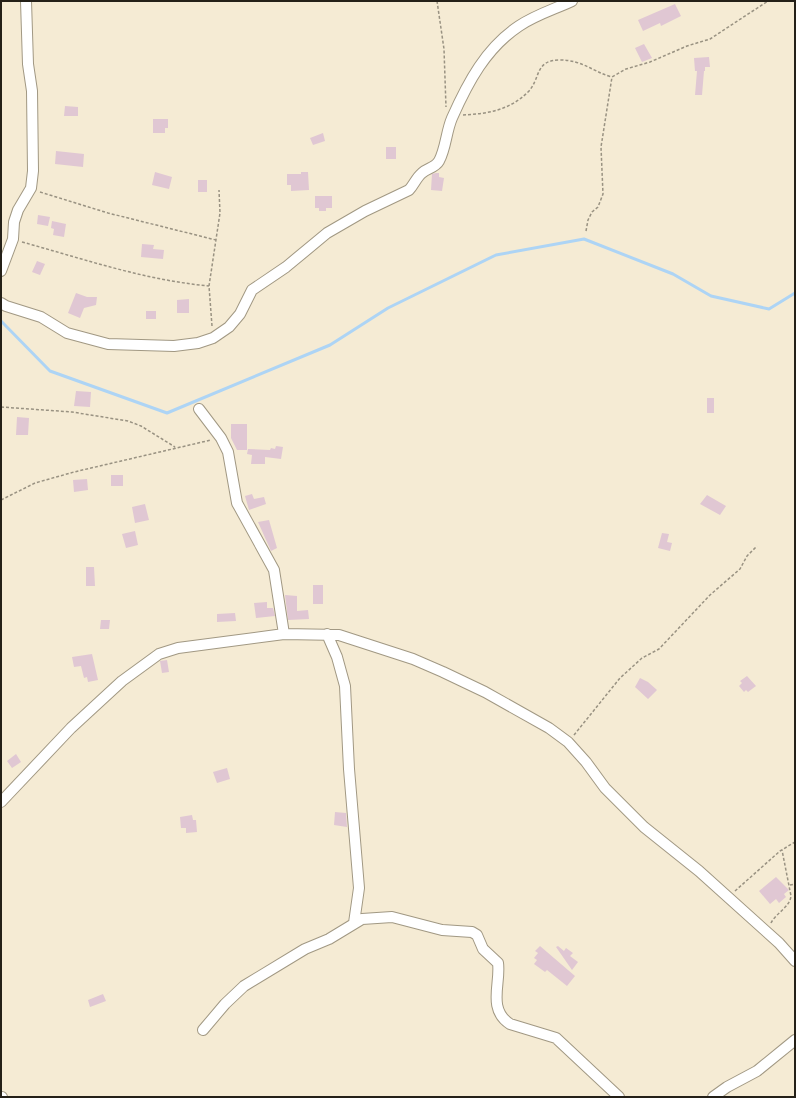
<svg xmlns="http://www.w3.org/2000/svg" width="796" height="1098" font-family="'Sofia Sans Condensed',sans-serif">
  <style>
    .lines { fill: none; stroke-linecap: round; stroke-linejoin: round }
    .stream { stroke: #add4f5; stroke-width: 3 }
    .building { fill: #e0c7d3 }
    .street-casing { stroke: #a19883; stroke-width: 12 }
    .path { stroke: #999282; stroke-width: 1.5; stroke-dasharray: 3 2; stroke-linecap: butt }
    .street { stroke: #fff; stroke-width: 10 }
  </style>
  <rect width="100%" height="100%" fill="#f5ebd4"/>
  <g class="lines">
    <path class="stream" d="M1 321 50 371 167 413 330 345 388 308 496 255 584 239 673 274 711 296 769 309 795 293"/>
  </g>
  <path class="building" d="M675 4 681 16 661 26 660 23 643 31 638 20Z
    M644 44 652 58 642 62 635 48Z
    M709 57 710 67H705V71H704L702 95H695L697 71H695L694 58Z
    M65 106 78 107V116H64Z
    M153 119H168V128H165V133H153Z
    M323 133 325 141 313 145 310 138Z
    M386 147H396V159H386Z
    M56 151 84 154 83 167 55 164Z
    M155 172 172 177 169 189 152 185Z
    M301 172H308L309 190 291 191V185H287V174H301Z
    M436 173H439V177L444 178 442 191 431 190 432 174Z
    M198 180H207V192H198Z
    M315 196H332V208H326V211H319V208H315Z
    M38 215 50 217 48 226 37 224Z
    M52 221 66 224 64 237 53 235 54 229 51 228Z
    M142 244 154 245 153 249 164 250 163 259 141 257Z
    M37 261 45 264 40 275 32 272Z
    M76 293 87 297H97L96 305 84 308 80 318 68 313Z
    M189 299V313H177V300Z
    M146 311H156V319H146Z
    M76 391 91 392 90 407 74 406Z
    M707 398H714V413H707Z
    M17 417 29 418 28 435H16Z
    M231 424H247V450H237L231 438Z
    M276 446 283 447 281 459 265 457V464H251L252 455 247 454 248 449 270 450 271 448 275 449Z
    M111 475H123V486H111Z
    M87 479 88 490 74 492 73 480Z
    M252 494 254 499 264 497 266 504 249 510 245 496Z
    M707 495 726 506 720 515 700 504Z
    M145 504 149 520 135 523 132 507Z
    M269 520 277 548 271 551 258 522Z
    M135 531 138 545 126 548 122 534Z
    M662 533 669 534 667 542 672 543 670 551 658 548Z
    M86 567H94L95 586H86Z
    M313 585H323V604H313Z
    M285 595 297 596V611L308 610 309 619 288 620Z
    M267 602V608H273L275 616 256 618 254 603Z
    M235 613 236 621 217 622V614Z
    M101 620H110L109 629H100Z
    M92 654 98 680 88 682 87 677 84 678 81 666 74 667 72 657Z
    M167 660 169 672 162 673 160 661Z
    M747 676 756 686 748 692 746 690 744 692 739 686 742 683 740 681Z
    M640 678 648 682 657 690 648 699 635 687Z
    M16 754 21 762 12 768 7 761Z
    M227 768 230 779 217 783 213 772Z
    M335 812 346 813 347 827 334 825Z
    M192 815 193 820H196L197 832 186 833V828H181L180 817Z
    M776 877 789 890 784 894 786 897 779 903 776 899 770 904 759 891Z
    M540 946 575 976 567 986 547 970 545 972 534 964 537 960 534 958 538 953 535 951Z
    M558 946 564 951 566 948 573 953 570 956 578 962 572 970 556 947Z
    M103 994 106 1001 90 1007 88 1000Z"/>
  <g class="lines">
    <defs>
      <path id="street" d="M1 271 13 239 14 222 18 210 31 188 33 171 32 91 28 64 26 1
        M1 303 6 306 41 317 67 333 108 344 174 346 198 343 213 338 229 327 240 314 252 290 286 267 327 233 365 211 409 190C414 185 416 178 422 173 427 168 435 168 439 161 446 148 446 132 452 118 468 82 486 48 519 26 535 15 555 9 572 1
        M199 409 221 438 228 452 237 503 274 570 284 634
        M327 634 337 657 345 686 349 769 359 888 354 923
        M1 802 71 728 122 681 159 654 178 648 284 634 339 635 413 659 443 672 485 692 549 728 568 742 586 762 605 788 644 827 699 871 779 943 795 961
        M203 1030 225 1004 244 986 305 949 329 939 362 919 392 917 442 930 472 932 477 935 483 949 498 963C501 983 487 1009 510 1024L556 1038 619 1097
        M1 1097H2
        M713 1097 727 1087 757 1071 795 1040"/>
    </defs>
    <use href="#street" class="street-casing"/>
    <path class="path" d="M437 1 444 49 446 107
      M463 115C487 114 510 110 528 92 541 79 534 60 560 60 583 60 593 72 612 77L626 69 650 62 687 46 710 39 768 1
      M40 192 108 213 216 240
      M586 231 588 220 592 212 598 207 603 194 601 147 612 77
      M22 242C84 259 144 280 209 286
      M212 326 209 286 220 213 219 190
      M1 407 72 412 128 421 141 426 175 447
      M1 500 35 483 74 472 211 440
      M574 735 620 678 642 658 659 649 710 595 740 569 747 556 757 546
      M790 885 795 884
      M735 891 780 851 795 842
      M771 923C776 913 790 907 791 896L782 850"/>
    <use href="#street" class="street"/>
  </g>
  <rect width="796" height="1098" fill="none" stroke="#242018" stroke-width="4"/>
</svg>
